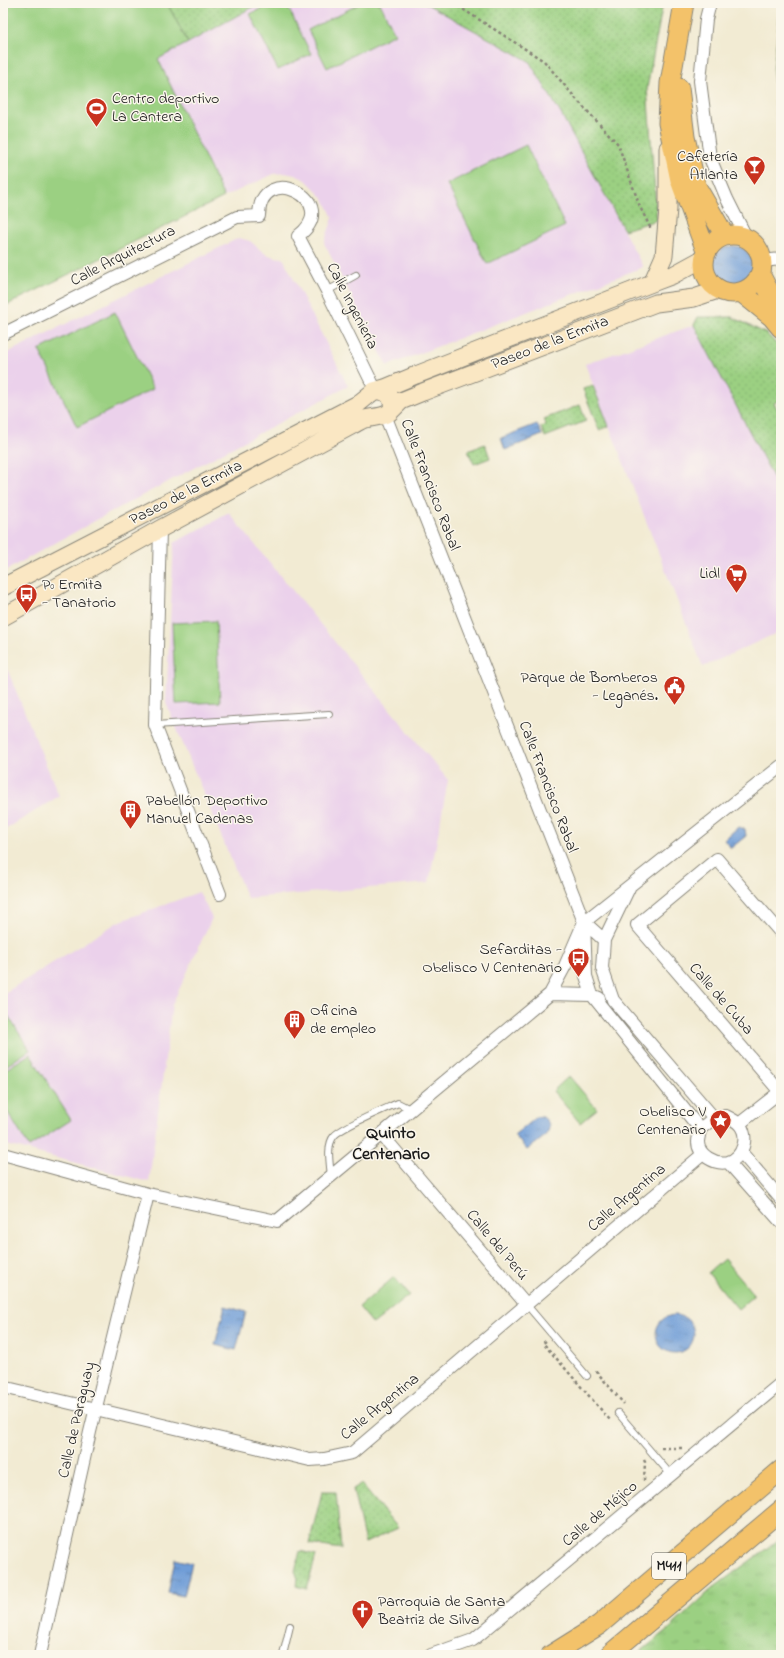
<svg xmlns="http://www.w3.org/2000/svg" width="784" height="1658" font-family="'Indie Flower',sans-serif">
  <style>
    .built { fill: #ebd1eb }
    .grass { fill: url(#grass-dots); stroke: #5c764f }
    .park { fill: url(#park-tufts); stroke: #5c764f }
    .pitch { fill: #9bd082; stroke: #5c764f }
    .water { fill: url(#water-ripples); stroke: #465c7a }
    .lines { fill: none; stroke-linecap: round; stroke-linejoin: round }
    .lane-casing { stroke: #878478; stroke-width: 8 }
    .street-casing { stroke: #878478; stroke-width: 14 }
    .secondary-casing { stroke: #878478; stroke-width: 19 }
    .primary-casing { stroke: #878478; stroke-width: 21 }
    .path { stroke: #878478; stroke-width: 2.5; stroke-dasharray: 3 3; stroke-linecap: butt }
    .lane { stroke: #fff; stroke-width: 6 }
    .street { stroke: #fff; stroke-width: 12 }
    .secondary { stroke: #fae7c3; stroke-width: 17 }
    .primary { stroke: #f3c26a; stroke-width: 19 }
    .labels { text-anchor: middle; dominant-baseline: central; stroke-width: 3; stroke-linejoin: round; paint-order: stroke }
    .shield { fill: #fbf7ec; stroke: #5f5e5a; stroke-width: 1 }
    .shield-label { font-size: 15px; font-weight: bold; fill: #1c1c1c }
    .poi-label { font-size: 16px; fill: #1c1c1c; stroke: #fbf7ec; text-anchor: start }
    .street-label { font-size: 16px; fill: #1c1c1c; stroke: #fbf7ec }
    .quarter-label { font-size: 18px; font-weight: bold; fill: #1c1c1c; stroke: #fbf7ec }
  </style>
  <defs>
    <pattern id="grass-dots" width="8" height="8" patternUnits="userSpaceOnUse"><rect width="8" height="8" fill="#9bd082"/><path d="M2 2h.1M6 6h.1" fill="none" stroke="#85b270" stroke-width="1.8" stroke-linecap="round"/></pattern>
    <pattern id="park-tufts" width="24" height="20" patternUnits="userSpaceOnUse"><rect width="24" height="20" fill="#9bd082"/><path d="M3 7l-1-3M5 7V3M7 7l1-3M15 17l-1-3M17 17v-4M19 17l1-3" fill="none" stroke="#85b270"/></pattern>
    <pattern id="water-ripples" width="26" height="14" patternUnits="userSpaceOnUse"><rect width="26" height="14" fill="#6f9dd7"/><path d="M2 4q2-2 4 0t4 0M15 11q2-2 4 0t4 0" fill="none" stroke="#5a7fae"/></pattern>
  </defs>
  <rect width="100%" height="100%" fill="#fbf7ec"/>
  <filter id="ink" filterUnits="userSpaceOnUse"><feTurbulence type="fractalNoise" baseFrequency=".025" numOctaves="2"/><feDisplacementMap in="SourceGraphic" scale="8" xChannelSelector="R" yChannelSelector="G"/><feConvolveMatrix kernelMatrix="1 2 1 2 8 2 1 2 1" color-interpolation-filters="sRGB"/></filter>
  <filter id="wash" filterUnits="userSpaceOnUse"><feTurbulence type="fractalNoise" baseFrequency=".012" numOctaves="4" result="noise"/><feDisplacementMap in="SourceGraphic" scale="16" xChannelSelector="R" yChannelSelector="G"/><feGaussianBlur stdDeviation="0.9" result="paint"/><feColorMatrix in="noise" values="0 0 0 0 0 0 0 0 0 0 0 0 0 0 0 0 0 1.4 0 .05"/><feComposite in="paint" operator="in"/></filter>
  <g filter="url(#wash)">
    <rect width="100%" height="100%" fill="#f2ebd3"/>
    <path class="built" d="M260 3H425L529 61 560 112 643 267 387 366 324 243 333 218 325 201 315 189 306 180 295 175 285 173 274 174 224 197 158 59Z
      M239 238 250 241 264 253 274 257 283 258 348 386 111 512 3 572V355Z
      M694 325 781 492V631L703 667 585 364Z
      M229 513 448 780 429 883 247 898 166 703 174 543Z
      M3 659 59 796 3 831Z
      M199 892 212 918 172 1005 149 1182 3 1144V994L118 922Z"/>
    <path class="grass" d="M167 3H260L188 43Z
      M425 3H663L647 88 657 220 624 230 560 112 529 61Z
      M698 317H732L767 334 781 349V399L774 403 781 415V419L777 421 781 430V492L694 325Z
      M593 386 609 426 599 430 583 389Z
      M580 405 586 421 545 437 541 427 546 425 544 419Z
      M485 444 490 458 474 464 468 451Z
      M361 1484 398 1528 365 1543 353 1489Z
      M322 1492H336L341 1549 309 1544Z
      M300 1551 316 1555 307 1589 296 1586 297 1576 295 1571Z"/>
    <path class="park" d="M781 3V129L776 114 773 71Z
      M781 1538V1655H636L669 1629 713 1588Z"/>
    <path class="pitch" d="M3 3H167L188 43 158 59 224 197 3 307Z
      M273 3H286L311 54 278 70 250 14Z
      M361 3H380L395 34 327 68 308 30Z
      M526 145 565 226 487 264 447 184Z
      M115 312 153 389 77 427 39 350Z
      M216 621 220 702 176 704 172 623Z
      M3 1008 30 1050 3 1068Z
      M30 1054 71 1120 29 1147 5 1108 3 1109V1071Z
      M569 1076 597 1109 580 1123 553 1091Z
      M724 1259 754 1295 738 1309 708 1273Z
      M394 1277 409 1295 373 1324 359 1307Z"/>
    <path class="water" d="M713 266a20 20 0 1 1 40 0a20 20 0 1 1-40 0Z
      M537 424 542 435 505 450 501 438Z
      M738 827 745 829 746 836 731 848 724 840Z
      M536 1117H543C560 1130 537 1142 527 1150L514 1135Z
      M225 1306 246 1312 236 1350 215 1345Z
      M656 1334a19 19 0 1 1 38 0a19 19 0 1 1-38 0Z
      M175 1559 192 1563 184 1596 168 1593Z"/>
  </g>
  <g filter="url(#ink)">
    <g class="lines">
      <defs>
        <path id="lane" d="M327 291 356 275
          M155 725 329 714
          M331 1176C330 1165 326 1145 334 1136 341 1127 385 1109 398 1103L412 1110
          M526 1304 587 1376
          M618 1413 671 1475
          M283 1655 290 1626"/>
        <path id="street" d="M710 3 706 19 700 81 710 158 727 199 747 239
          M762 261 781 259
          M3 334 237 217 259 216C260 159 345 201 298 236L327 291 376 391
          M385 415 584 922 586 976 592 995 700 1129
          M160 529 155 725 220 894
          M629 888 604 940 602 968 613 1000 714 1118
          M584 922 604 940
          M781 933 717 859 637 925 781 1093
          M550 994 592 995 599 998
          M726 1116C730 1118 736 1121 739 1124 750 1136 743 1158 728 1162 715 1165 698 1155 698 1142 698 1138 700 1133 700 1129L714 1118Z
          M739 1124 781 1091
          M382 1135 526 1304
          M741 1152 781 1199
          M3 1154 148 1194 277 1221 550 994 565 966 584 922 781 766
          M728 1162 781 1222
          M3 1387 310 1460 324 1459 352 1453 703 1154
          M40 1655 90 1432 148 1194
          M431 1655 473 1640 781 1383"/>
        <path id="secondary" d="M652 283 664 256 668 209V148
          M389 413 401 401 423 392 656 303 694 298 718 290
          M3 587 358 404 374 391 385 388 416 375 652 283 673 275 704 258
          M3 617 160 529 353 425C357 423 361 420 365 419 375 416 398 418 391 399 389 394 384 391 378 391"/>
        <path id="primary" d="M684 3 670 83 668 123 680 180 706 251
          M679 88 685 137 696 186 725 236
          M704 264a29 29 0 1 1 58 0a29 29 0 1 1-58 0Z
          M760 274 771 295 781 307
          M741 292 772 317 781 328
          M551 1655 599 1625 781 1470
          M609 1655 781 1510"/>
      </defs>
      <use href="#lane" class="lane-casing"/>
      <use href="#street" class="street-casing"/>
      <use href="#secondary" class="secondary-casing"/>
      <use href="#primary" class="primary-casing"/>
      <path class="path" d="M453 3 544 61 577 100 618 144 640 207 651 229
        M546 1341 543 1343 610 1420
        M596 1371 624 1404
        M661 1448H682
        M644 1460 645 1462 644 1481"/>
      <use href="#lane" class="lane"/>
      <use href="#street" class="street"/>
      <use href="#secondary" class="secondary"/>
      <use href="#primary" class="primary"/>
    </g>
  </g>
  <defs>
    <symbol id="stadium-pin" viewBox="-11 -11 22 30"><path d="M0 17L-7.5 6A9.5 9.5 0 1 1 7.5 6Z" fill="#c8321e" stroke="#fbf7ec"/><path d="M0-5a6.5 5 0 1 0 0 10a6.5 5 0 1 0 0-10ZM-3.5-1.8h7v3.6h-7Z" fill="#fff"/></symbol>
    <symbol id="bar-pin" viewBox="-11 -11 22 30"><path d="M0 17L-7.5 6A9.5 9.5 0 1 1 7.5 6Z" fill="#c8321e" stroke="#fbf7ec"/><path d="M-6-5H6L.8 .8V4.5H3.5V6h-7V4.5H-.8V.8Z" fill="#fff"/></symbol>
    <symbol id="supermarket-pin" viewBox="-11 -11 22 30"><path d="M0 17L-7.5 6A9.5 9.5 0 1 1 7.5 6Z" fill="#c8321e" stroke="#fbf7ec"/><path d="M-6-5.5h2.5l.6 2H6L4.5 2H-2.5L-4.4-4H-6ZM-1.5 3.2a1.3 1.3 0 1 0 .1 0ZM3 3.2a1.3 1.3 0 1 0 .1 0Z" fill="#fff"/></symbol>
    <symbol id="bus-pin" viewBox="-11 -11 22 30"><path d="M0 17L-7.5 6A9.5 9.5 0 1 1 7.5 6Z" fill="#c8321e" stroke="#fbf7ec"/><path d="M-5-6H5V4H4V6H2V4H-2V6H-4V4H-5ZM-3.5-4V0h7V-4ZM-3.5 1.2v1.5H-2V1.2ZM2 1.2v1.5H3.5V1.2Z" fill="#fff"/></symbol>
    <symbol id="civic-pin" viewBox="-11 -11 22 30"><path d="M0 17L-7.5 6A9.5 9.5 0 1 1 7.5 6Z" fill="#c8321e" stroke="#fbf7ec"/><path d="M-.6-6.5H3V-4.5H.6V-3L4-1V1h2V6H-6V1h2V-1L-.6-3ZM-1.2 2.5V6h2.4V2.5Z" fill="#fff"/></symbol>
    <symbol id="building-pin" viewBox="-11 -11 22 30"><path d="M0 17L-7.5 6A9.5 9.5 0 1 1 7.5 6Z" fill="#c8321e" stroke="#fbf7ec"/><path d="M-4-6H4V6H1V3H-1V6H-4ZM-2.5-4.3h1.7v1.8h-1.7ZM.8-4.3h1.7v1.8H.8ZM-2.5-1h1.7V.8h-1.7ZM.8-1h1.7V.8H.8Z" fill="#fff"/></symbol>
    <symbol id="sight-pin" viewBox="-11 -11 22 30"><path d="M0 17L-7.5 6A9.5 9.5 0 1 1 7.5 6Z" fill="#c8321e" stroke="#fbf7ec"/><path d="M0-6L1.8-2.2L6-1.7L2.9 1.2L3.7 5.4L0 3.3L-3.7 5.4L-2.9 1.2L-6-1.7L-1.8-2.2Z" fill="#fff"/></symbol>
    <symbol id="church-pin" viewBox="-11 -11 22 30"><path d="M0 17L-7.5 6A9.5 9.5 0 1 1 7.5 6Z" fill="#c8321e" stroke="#fbf7ec"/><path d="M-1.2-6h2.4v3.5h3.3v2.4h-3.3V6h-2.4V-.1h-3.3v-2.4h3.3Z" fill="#fff"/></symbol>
  </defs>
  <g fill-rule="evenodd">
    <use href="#stadium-pin" x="84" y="96" width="25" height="34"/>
    <use href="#bar-pin" x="742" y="154" width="25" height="34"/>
    <use href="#supermarket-pin" x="724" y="562" width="25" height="34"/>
    <use href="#bus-pin" x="14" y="582" width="25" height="34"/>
    <use href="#civic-pin" x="662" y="674" width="25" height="34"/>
    <use href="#building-pin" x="118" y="798" width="25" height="34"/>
    <use href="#bus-pin" x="566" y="946" width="25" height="34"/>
    <use href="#building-pin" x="282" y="1008" width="25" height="34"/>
    <use href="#sight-pin" x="708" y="1108" width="25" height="34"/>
    <use href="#church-pin" x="350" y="1598" width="25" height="34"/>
  </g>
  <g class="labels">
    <rect class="shield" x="652" y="1553" width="34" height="26" rx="3"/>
    <g class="shield-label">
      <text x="669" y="1566">M411</text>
    </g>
    <g class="poi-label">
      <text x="112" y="99">Centro deportivo<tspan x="112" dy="18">La Cantera</tspan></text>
      <text x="738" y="157" text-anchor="end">Cafetería<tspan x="738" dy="18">Atlanta</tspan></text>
      <text x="720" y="574" text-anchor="end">Lidl</text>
      <text x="42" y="585">Pº Ermita<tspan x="42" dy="18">- Tanatorio</tspan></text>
      <text x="658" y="678" text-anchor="end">Parque de Bomberos<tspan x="658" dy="18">- Leganés.</tspan></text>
      <text x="146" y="801">Pabellón Deportivo<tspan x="146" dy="18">Manuel Cadenas</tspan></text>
      <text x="562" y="950" text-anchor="end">Sefarditas -<tspan x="562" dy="18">Obelisco V Centenario</tspan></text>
      <text x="310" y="1011">Oficina<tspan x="310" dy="18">de empleo</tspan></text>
      <text x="706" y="1112" text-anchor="end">Obelisco V<tspan x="706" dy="18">Centenario</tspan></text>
      <text x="378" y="1602">Parroquia de Santa<tspan x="378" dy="18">Beatriz de Silva</tspan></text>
    </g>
    <g class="street-label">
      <text transform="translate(123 256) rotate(-27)">Calle Arquitectura</text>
      <text transform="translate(352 306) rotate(63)">Calle Ingeniería</text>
      <text transform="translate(550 343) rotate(-21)">Paseo de la Ermita</text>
      <text transform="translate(430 485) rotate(69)">Calle Francisco Rabal</text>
      <text transform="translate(186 493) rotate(-27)">Paseo de la Ermita</text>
      <text transform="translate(548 787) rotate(69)">Calle Francisco Rabal</text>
      <text transform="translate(721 999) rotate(49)">Calle de Cuba</text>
      <text transform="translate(627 1198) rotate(-40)">Calle Argentina</text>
      <text transform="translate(497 1245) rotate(50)">Calle del Perú</text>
      <text transform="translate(380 1407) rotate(-39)">Calle Argentina</text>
      <text transform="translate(77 1420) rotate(-77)">Calle de Paraguay</text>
      <text transform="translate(600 1514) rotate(-40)">Calle de Méjico</text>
    </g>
    <g class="quarter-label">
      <text x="391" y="1134">Quinto<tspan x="391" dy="21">Centenario</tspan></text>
    </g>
  </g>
  <rect width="784" height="1658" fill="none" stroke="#fbf7ec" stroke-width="16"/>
</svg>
